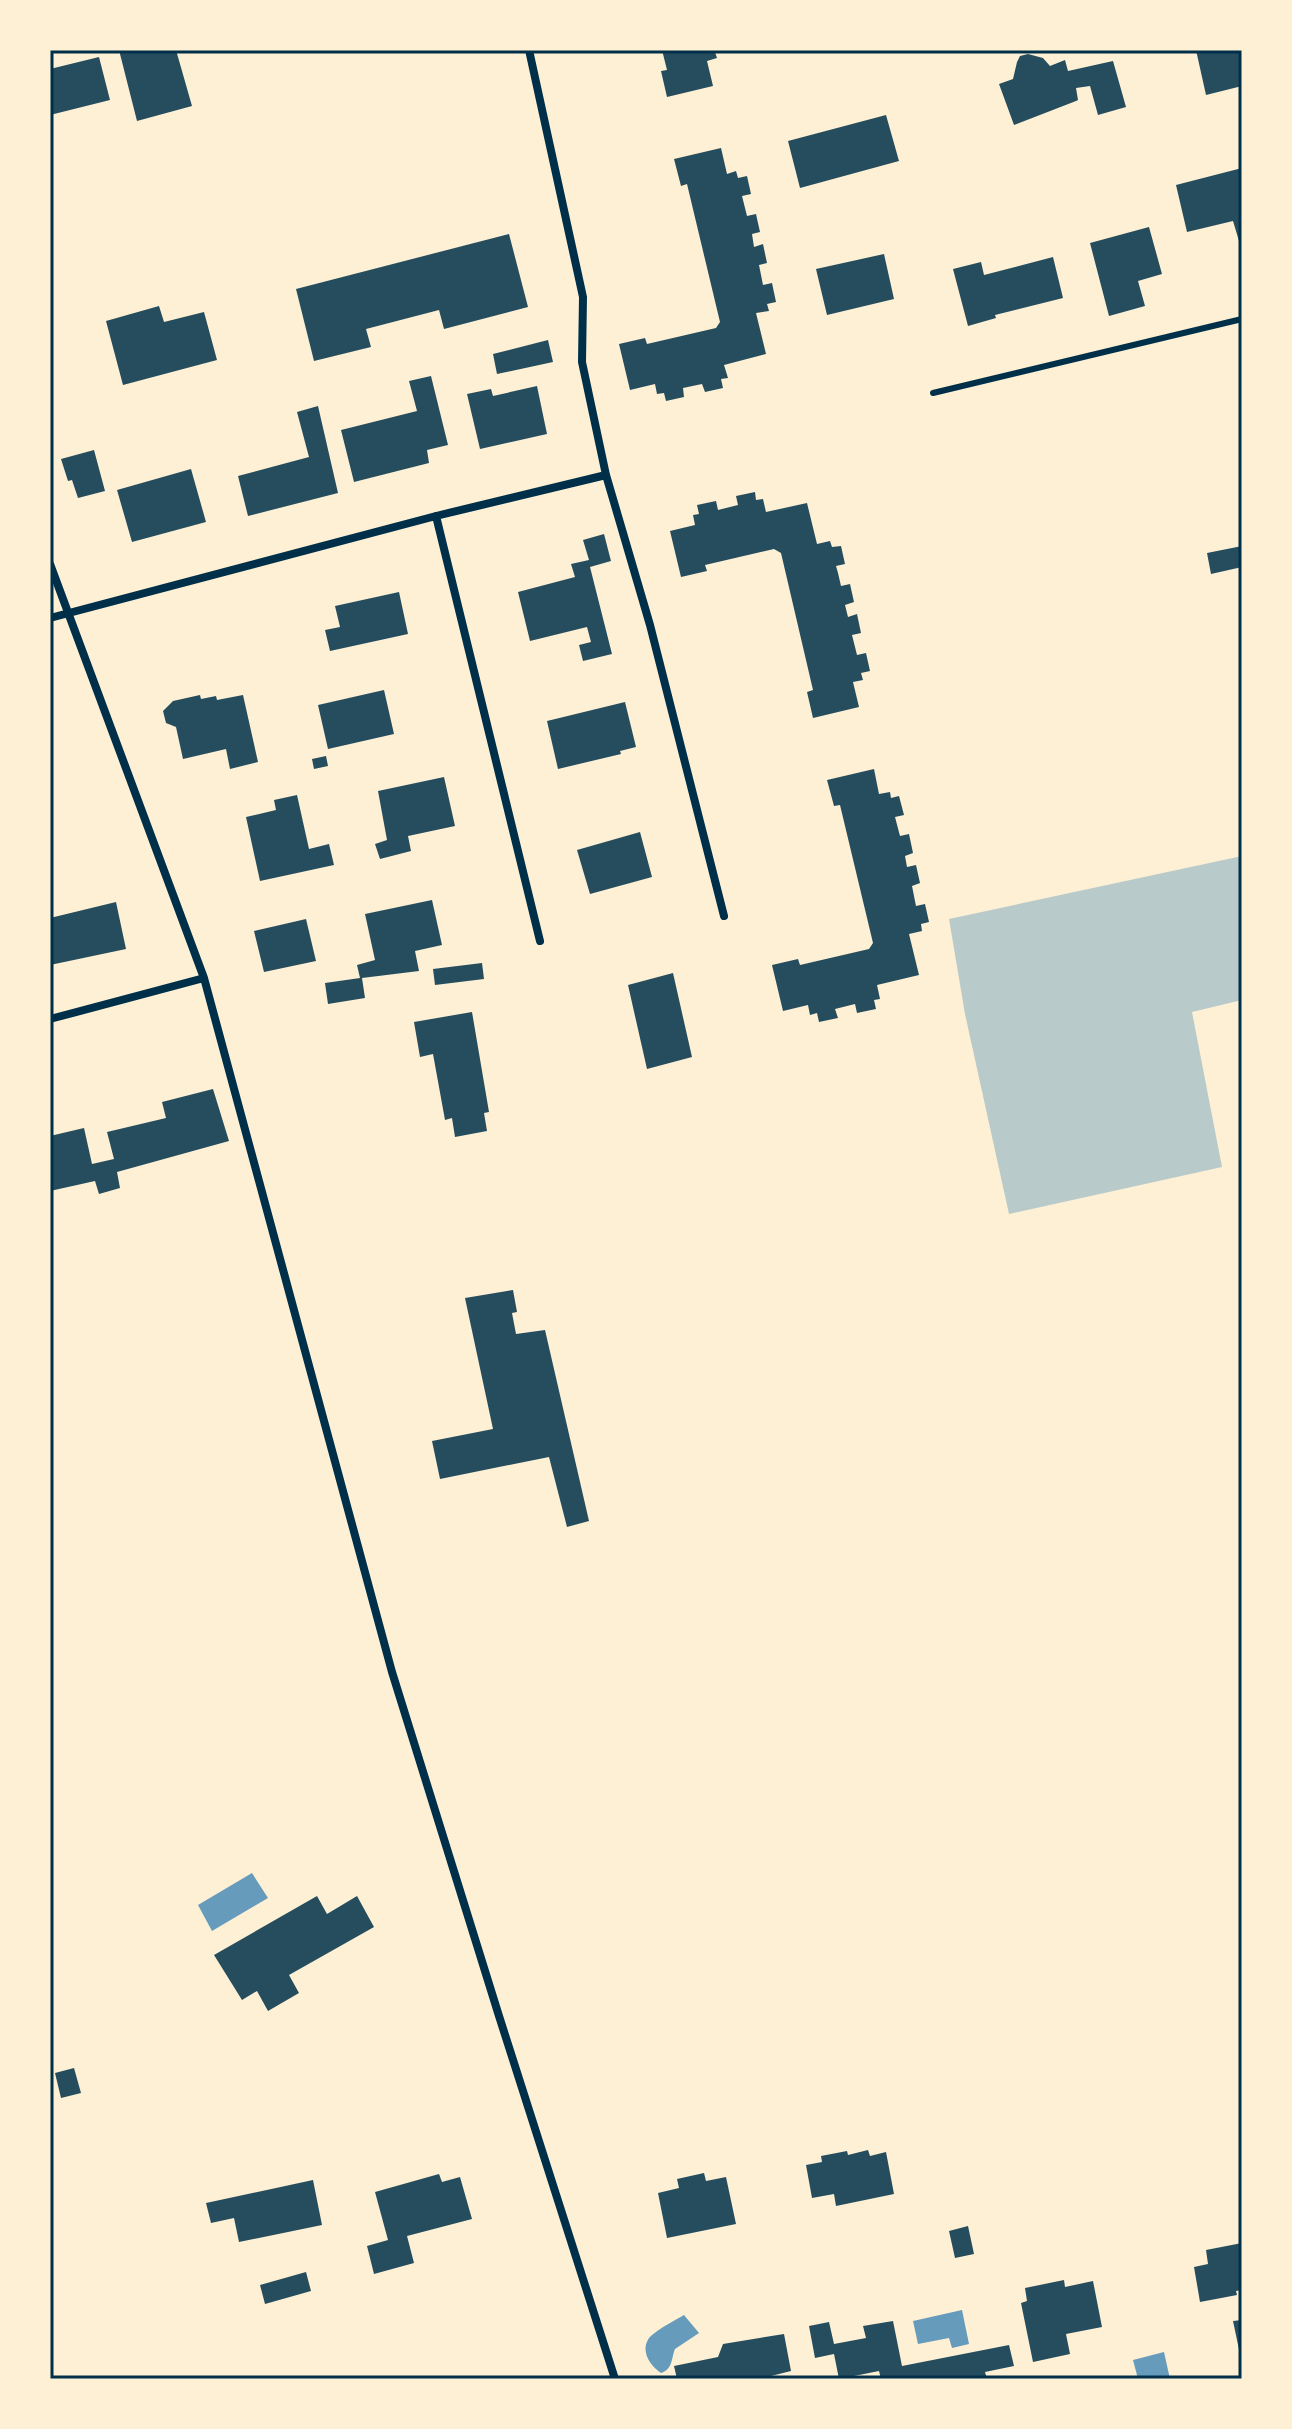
<svg xmlns="http://www.w3.org/2000/svg" width="1292" height="2429" font-family="'DejaVu Sans',sans-serif">
  <style>
    .green { fill: #b9caca }
    .water { fill: #669bbc }
    .building { fill: #264d5e }
    .lines { fill: none; stroke-linecap: round; stroke-linejoin: round }
    .service { stroke: #003049; stroke-width: 6 }
    .minor { stroke: #003049; stroke-width: 8 }
    .neatline { fill: none; stroke: #003049; stroke-width: 3 }
  </style>
  <rect width="100%" height="100%" fill="#fdf0d5"/>
  <path class="green" d="M1242 856V1000L1192 1012 1222 1167 1009 1214 965 1014 949 919Z"/>
  <path class="water" d="M252 1873 268 1898 212 1931 198 1905Z
    M962 2310 969 2344 952 2348 949 2338 918 2344 913 2321Z
    M684 2315 699 2333 675 2349C671 2359 673 2369 661 2373 650 2366 640 2351 649 2338 655 2331 675 2320 684 2315Z
    M1164 2352 1170 2379H1138L1133 2360Z"/>
  <path class="building" d="M119 50H176L192 106 137 121Z
    M662 50H721L715 52 717 58 707 61 713 86 667 97 661 71 667 70Z
    M1196 50H1242V86L1206 95Z
    M1028 54 1043 58 1050 66 1065 60 1068 71 1113 61 1126 107 1098 115 1090 86 1076 88 1078 100 1076 101 1014 125 999 84 1013 79 1017 62 1020 56Z
    M99 57 110 100 50 115V69Z
    M886 115 899 161 800 188 788 141Z
    M721 148 727 174 736 171 738 178 747 176 751 194 742 196 747 216 756 214 760 232 752 234 754 247 763 244 767 263 759 265 763 285 772 283 776 302 767 304 769 311 756 313 766 354 724 365 728 378 721 379 723 388 705 392 702 384 683 388 684 397 666 401 664 393 657 394 655 384 630 390 619 344 645 338 647 344 716 328 720 322 687 184 681 186 674 159Z
    M1242 168V251L1233 221 1187 232 1176 185Z
    M1149 227 1162 274 1138 281 1145 306 1109 316 1090 243Z
    M509 234 528 307 444 329 439 310 366 329 371 347 314 361 296 289Z
    M884 254 894 299 827 315 816 269Z
    M1053 257 1063 298 995 315 996 318 968 326 953 269 981 262 984 275Z
    M159 306 164 322 204 312 217 360 123 385 106 321Z
    M548 340 553 362 497 374 493 354Z
    M431 376 448 445 427 450 429 463 354 482 341 430 417 411 409 381Z
    M537 386 547 434 480 449 467 394 491 389 493 396Z
    M318 406 338 493 248 516 238 476 309 457 297 412Z
    M94 450 105 491 78 498 72 480 68 481 61 459Z
    M191 469 206 522 132 542 117 490Z
    M755 492 756 500 763 499 766 512 807 503 817 544 830 541 832 547 841 546 845 564 836 566 838 573 841 586 850 584 854 602 845 605 848 617 857 614 861 633 852 635 857 655 866 653 870 671 861 673 863 680 853 682 859 707 813 718 807 692 813 690 781 553 774 549 705 565 707 571 681 577 670 531 695 525 693 515 699 514 697 505 716 501 718 510 738 505 736 496Z
    M604 534 611 561 590 567 612 654 583 661 579 645 591 642 587 627 530 641 518 592 575 577 571 564 589 560 583 540Z
    M1242 546V567L1211 574 1207 553Z
    M399 592 408 634 330 651 325 630 340 627 335 606Z
    M384 690 394 734 328 749 318 705Z
    M200 695 201 699 216 696 217 700 243 695 258 762 230 769 226 749 183 759 176 727 166 723 163 711 173 701Z
    M625 702 636 747 620 751 621 754 558 769 547 721Z
    M326 756 328 766 314 769 312 759Z
    M874 769 879 794 890 792 891 798 899 796 904 815 895 817 900 836 909 834 913 853 905 856 907 867 916 865 920 883 912 886 916 906 925 904 929 922 921 924 922 931 909 934 919 975 877 985 880 999 874 1000 876 1009 857 1013 855 1004 835 1009 838 1018 819 1022 817 1013 810 1015 808 1005 783 1011 772 965 798 959 800 965 869 949 873 943 840 805 834 806 827 780Z
    M444 777 455 826 408 836 411 851 380 859 375 844 387 840 378 791Z
    M297 795 309 849 329 844 334 865 260 881 246 817 276 810 274 800Z
    M640 832 652 877 590 894 577 850Z
    M432 900 442 945 415 951 419 971 362 978 365 998 328 1004 325 983 360 978 357 965 375 960 365 914Z
    M116 902 126 949 50 965V918Z
    M306 919 316 961 264 972 254 931Z
    M482 963 484 979 435 985 433 969Z
    M673 973 692 1057 647 1069 628 985Z
    M472 1012 489 1112 484 1113 487 1131 455 1137 452 1118 445 1120 433 1054 420 1057 414 1022Z
    M213 1089 229 1141 117 1172 120 1188 99 1194 95 1181 50 1191V1136L84 1128 92 1164 114 1159 107 1132 166 1118 162 1102Z
    M513 1290 517 1312 512 1313 516 1334 545 1330 589 1521 567 1527 549 1457 440 1479 432 1441 493 1429 465 1298Z
    M317 1896 327 1914 357 1896 374 1927 289 1975 299 1993 268 2011 257 1991 242 2000 214 1955Z
    M74 2068 81 2093 61 2098 55 2073Z
    M868 2150 870 2156 886 2152 894 2194 836 2206 834 2194 812 2198 806 2165 822 2162 821 2156 847 2151 848 2155Z
    M704 2173 706 2181 726 2177 736 2224 667 2238 658 2193 679 2188 677 2179Z
    M439 2174 442 2182 460 2177 472 2219 407 2236 414 2263 374 2274 367 2246 388 2240 375 2192Z
    M313 2180 322 2225 239 2242 234 2218 211 2223 206 2203Z
    M968 2226 974 2254 955 2258 949 2231Z
    M1242 2243V2290L1236 2291 1237 2295 1200 2302 1194 2267 1208 2264 1206 2250Z
    M306 2272 311 2291 265 2304 260 2285Z
    M1064 2280 1065 2287 1093 2281 1102 2327 1066 2334 1070 2354 1033 2362 1021 2303 1027 2301 1025 2288Z
    M1242 2320V2358L1241 2359 1233 2321Z
    M893 2321 902 2366 1009 2345 1014 2366 985 2372 987 2379H881L879 2371 839 2379 834 2354 815 2358 809 2326 829 2322 834 2344 866 2338 863 2326Z
    M784 2334 791 2371 759 2379H677L674 2366 718 2357 723 2344Z"/>
  <g class="lines">
    <path class="service" d="M933 393 1242 319"/>
    <path class="minor" d="M529 50 583 297 582 362 606 475 650 625 724 916
      M436 516 540 941
      M50 564 204 978 392 1672 499 2016 615 2379
      M50 618 436 516 606 475
      M50 1019 204 978"/>
  </g>
  <rect width="1292" height="2429" fill="none" stroke="#fdf0d5" stroke-width="104"/>
  <rect x="52" y="52" width="1188" height="2325" class="neatline"/>
</svg>
